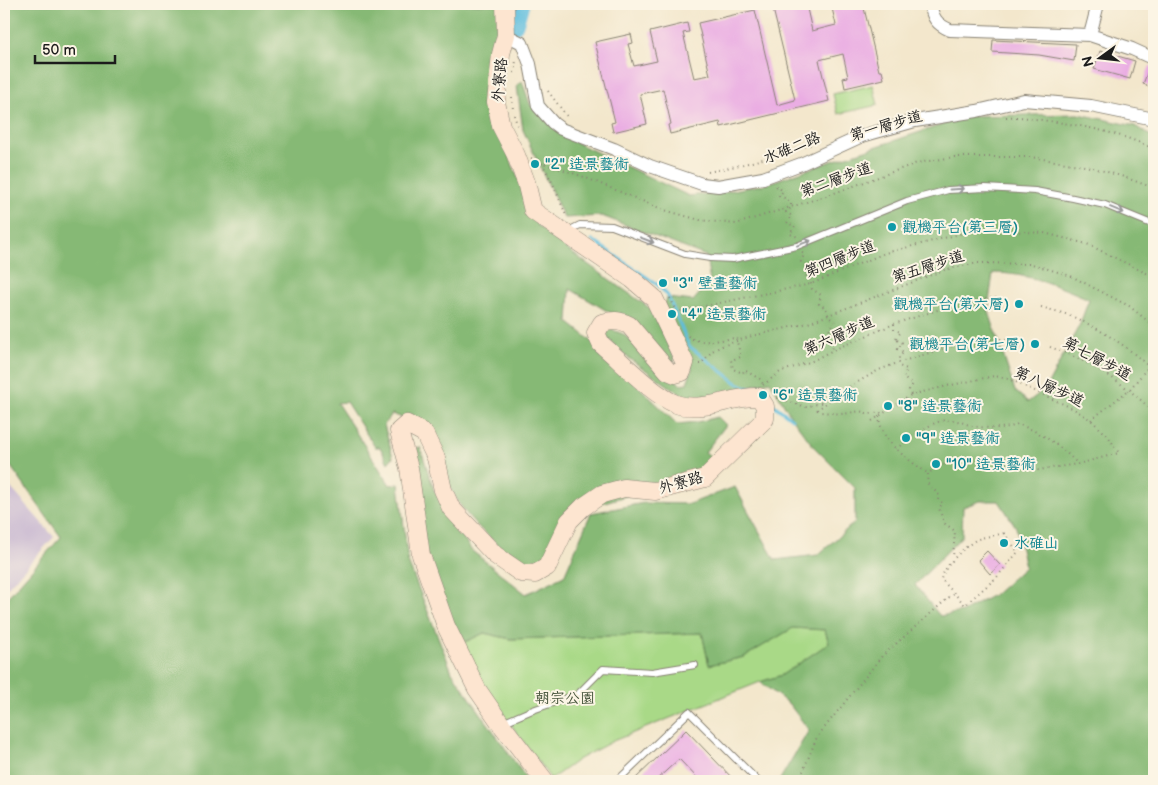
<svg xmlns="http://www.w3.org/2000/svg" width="1158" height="785" font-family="'Balsamiq Sans','LXGW WenKai TC',sans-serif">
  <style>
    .industrial { fill: #cdbed3 }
    .green { fill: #a9d987; stroke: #627a52 }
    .forest { fill: #86b974; stroke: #516a48; fill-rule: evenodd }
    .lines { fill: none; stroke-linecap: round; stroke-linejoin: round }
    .stream { stroke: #5fbede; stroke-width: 3 }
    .river { stroke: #5fbede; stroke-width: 19 }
    .building { fill: #eaade3 }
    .lane-casing { stroke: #888274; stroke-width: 8 }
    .street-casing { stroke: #888274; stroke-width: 14 }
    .secondary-casing { stroke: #888274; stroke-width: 19 }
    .path { stroke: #888274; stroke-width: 2; stroke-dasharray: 1 4; stroke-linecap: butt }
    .lane { stroke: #fff; stroke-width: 6 }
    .street { stroke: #fff; stroke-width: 12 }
    .secondary { stroke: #fde5d0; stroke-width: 18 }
    .oneway { stroke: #999 }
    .culture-dot { fill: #0f9aa8; stroke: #fcf5e5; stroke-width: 2 }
    .labels { text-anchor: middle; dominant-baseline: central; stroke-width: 4; stroke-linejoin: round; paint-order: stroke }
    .street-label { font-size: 15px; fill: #1c1c1c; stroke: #fcf5e5 }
    .culture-label { font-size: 15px; fill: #0d838f; stroke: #fcf5e5; text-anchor: start }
    .park-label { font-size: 15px; fill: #46553c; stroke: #fcf5e5 }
  </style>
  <rect width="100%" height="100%" fill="#fcf5e5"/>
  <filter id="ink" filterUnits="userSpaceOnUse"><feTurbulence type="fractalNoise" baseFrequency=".02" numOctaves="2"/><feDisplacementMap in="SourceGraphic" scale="10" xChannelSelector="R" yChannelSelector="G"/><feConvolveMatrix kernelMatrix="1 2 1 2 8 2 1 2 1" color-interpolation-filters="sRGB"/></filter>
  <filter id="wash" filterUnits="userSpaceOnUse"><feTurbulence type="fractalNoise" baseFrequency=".0096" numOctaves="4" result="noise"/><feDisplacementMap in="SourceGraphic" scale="20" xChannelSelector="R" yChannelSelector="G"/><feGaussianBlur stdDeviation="1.12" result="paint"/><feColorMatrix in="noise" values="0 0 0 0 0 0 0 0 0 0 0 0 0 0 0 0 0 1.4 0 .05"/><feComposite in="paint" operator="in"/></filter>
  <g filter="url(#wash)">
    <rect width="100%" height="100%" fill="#f3e7cc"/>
    <path class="industrial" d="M4 480 54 537 4 591Z"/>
    <path class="green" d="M873 85 878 105 838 114 833 94Z
      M793 628 825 630 829 643 782 675 760 682 613 741 579 759 551 779 487 692 461 644 484 633 511 639 702 633 709 665 744 657Z"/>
    <path class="forest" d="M4 4H510L497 90 507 151 537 225 568 250 651 309 675 359 669 365 614 315 570 289 568 322 593 342 677 424 697 422 718 417 726 425 705 452 720 464 658 487 576 510 533 572C503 549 466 523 450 487 442 468 437 447 431 428L392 414 384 425 393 457 388 463 380 447H375L346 402 337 403 390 485 399 484 408 562 452 672 528 781H4V601L61 537 4 457Z
      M522 81 530 104 546 120 577 143 689 196 723 192 766 184 820 165 969 116 1079 114 1135 126 1154 138V781H779L809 730 789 704 760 682 782 675 829 643 825 630 793 628 744 657 709 665 702 633 511 639 484 633 461 644 425 554 411 451 420 447 434 490 471 550 526 594 564 576 591 513 644 503 689 504 735 487 775 560 818 555 855 522V488L814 447 792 418 770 381 702 399 686 398 627 357 605 336 610 329 623 334 680 384 687 383 692 369 664 306 667 298 693 301 710 282 706 256 602 216 564 218 523 130 517 86ZM993 273C1028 273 1058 286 1089 299L1080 324 1048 384 1036 396 1028 402 1015 391 988 309ZM980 501H999L1016 527 1025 567 995 594 962 612 940 616 915 585 962 536 963 507Z"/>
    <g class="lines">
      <path class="stream" d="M592 240 658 285 668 296 689 346 737 383 751 389
        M770 402 792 419"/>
      <path class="river" d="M514 24 520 4"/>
    </g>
    <g id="blocks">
      <path class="building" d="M796 4H806L812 31 836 25 831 4H863L879 71H882L884 79 845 88 843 78 848 77 843 54 819 60 829 101 721 127 720 122 670 134 668 125 671 124 663 89 640 94 647 124 613 132 611 123 615 122 595 42 631 34 633 43 628 44 634 66 657 61 650 32 687 23 689 32 683 33 694 78 710 75 698 23 755 10 777 105 795 100 773 9Z
        M993 40 1076 44 1074 61 1039 55 992 52Z
        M1100 51 1135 61 1130 79 1094 69Z
        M1150 66 1154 67V88L1143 84Z
        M987 551 1000 565 990 574 978 560Z
        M686 730 735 781H700L679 759 655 781H633Z"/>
    </g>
  </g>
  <g filter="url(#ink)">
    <use href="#blocks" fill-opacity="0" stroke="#888274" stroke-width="1"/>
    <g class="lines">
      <defs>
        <path id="lane" d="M571 235 574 228 580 225 612 226 685 254 710 258 733 259 797 246 907 201 948 190 985 188 1035 191 1073 198 1105 205 1154 225
          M502 723 530 711 578 694 603 669 652 672 695 665
          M575 781 579 779 584 781
          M617 781 689 712 758 781"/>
        <path id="street" d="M930 4C933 18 936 24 950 30L1090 35 1132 49 1154 59
          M506 35 522 43 530 64 538 106 553 123 561 129 614 149 650 166 702 184 718 186 763 178 801 164 862 136 915 121 977 111 1024 100 1091 106 1154 119
          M1090 35 1098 4"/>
        <path id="secondary" d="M505 4 506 35 501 54 496 102 501 126 516 155 526 182 533 211 632 279 654 298 685 363 682 372 675 374 668 371 629 325C619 320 613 320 602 323L596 333 601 344C621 361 653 395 676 404 684 407 694 407 703 406 722 404 739 396 759 397L765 406V419L705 478 655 491 624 488 602 494 583 507 569 521 547 567 535 574 521 573 495 555 451 508 443 490 436 458 424 433 407 424 399 431 409 468 421 555 446 626 477 689 501 724 545 781"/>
      </defs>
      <use href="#lane" class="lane-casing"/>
      <use href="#street" class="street-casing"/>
      <use href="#secondary" class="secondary-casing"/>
      <path class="path" d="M514 73 516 61
        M548 91 569 119
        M512 97 513 110
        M514 115 518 127
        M1006 117C1021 116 1034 119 1049 121 1085 126 1121 133 1154 149
        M531 158 542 163 579 175 664 210 700 220 736 224 826 196 917 163 954 157H1031L1090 167 1121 176 1154 188
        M542 163 553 184 566 215
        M708 172C744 165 778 155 813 144
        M776 186 783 191 779 196 787 199 791 204V208L786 212 792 216 787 223 795 226 790 234 798 237
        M802 253 804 254 801 262 808 266 804 274 810 279 812 289 821 295 819 304 826 308 829 317 835 322 829 330 837 336 831 343 833 350
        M670 298 676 309
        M1041 307C1051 310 1061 312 1071 316 1101 329 1131 348 1154 372
        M676 312 811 284 885 253 960 234 985 230 1044 233 1087 244 1148 274 1154 279
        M894 324V330L901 332 895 339 903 343 897 349 904 352 899 357V366L907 369 903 378 913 384 909 390 911 395
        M688 336C699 346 723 339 736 338L741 357 731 360 733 369 743 373 744 370 760 379 763 384
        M1050 347C1089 361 1126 383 1154 413
        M699 364H701L712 351 722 346 752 336 808 323 944 270 978 263 1032 264 1071 276 1129 306 1154 326
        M763 385 780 372 812 361 833 350 894 324 956 304 992 298H998
        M777 398 806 407 821 403 823 405
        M817 410 842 391 879 370 900 362 975 339H1022
        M817 410 821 412 843 414 860 411 869 414 880 412 882 414
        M879 416C880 442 908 459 927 473
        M1091 420 1130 389 1149 366
        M872 421 911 395 947 386 994 376 1009 379 1074 409 1091 420 1108 436 1119 453 1078 464 1038 470 1019 460 1002 464 988 465 964 457 935 468 928 474
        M896 449C907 440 932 421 946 420 956 419 963 423 972 426 982 428 1010 430 1017 424 1042 432 1060 446 1078 464
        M928 474 927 483 939 495 938 500 943 503 939 508 944 523 955 531 953 558
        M1004 533 1018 552 997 577 965 605 941 579C945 565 964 547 976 540 984 536 995 536 1004 533Z
        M799 781 817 737 882 656 954 593"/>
      <use href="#lane" class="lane"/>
      <use href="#street" class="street"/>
      <use href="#secondary" class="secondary"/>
    </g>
    <defs><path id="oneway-shaft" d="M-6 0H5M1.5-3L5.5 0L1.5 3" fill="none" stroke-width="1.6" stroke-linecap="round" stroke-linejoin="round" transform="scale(1.25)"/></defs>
    <g class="oneway">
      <use href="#oneway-shaft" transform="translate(957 189) rotate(-3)"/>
      <use href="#oneway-shaft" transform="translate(1117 210) rotate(22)"/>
      <use href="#oneway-shaft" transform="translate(647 240) rotate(21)"/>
      <use href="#oneway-shaft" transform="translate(804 243) rotate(-20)"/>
    </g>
  </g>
  <g class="culture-dot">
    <circle cx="535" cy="164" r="5"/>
    <circle cx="892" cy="227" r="5"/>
    <circle cx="663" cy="283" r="5"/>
    <circle cx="1019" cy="304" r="5"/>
    <circle cx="672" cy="314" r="5"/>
    <circle cx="1035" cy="344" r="5"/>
    <circle cx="763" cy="395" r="5"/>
    <circle cx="888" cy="406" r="5"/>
    <circle cx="906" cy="438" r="5"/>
    <circle cx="936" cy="464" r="5"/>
    <circle cx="1004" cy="543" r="5"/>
  </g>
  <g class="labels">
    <g class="street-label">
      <text transform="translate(500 80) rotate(-85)">外寮路</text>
      <text transform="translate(886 126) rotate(-16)">第一層步道</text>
      <text transform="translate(792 148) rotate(-22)">水碓二路</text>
      <text transform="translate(836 180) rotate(-20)">第二層步道</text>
      <text transform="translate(840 259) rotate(-22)">第四層步道</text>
      <text transform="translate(928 267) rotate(-18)">第五層步道</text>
      <text transform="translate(839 336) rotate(-24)">第六層步道</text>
      <text transform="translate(1097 359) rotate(28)">第七層步道</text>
      <text transform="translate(1049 387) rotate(25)">第八層步道</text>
      <text transform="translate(681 483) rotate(-16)">外寮路</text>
    </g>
    <g class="culture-label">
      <text x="545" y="164">"2" 造景藝術</text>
      <text x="902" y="227">觀機平台(第三層)</text>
      <text x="673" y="283">"3" 壁畫藝術</text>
      <text x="1009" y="304" text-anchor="end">觀機平台(第六層)</text>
      <text x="682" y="314">"4" 造景藝術</text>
      <text x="1025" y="344" text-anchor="end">觀機平台(第七層)</text>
      <text x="773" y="395">"6" 造景藝術</text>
      <text x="898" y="406">"8" 造景藝術</text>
      <text x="916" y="438">"9" 造景藝術</text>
      <text x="946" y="464">"10" 造景藝術</text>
      <text x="1014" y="543">水碓山</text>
    </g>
    <g class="park-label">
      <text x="565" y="698">朝宗公園</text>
    </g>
  </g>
  <rect width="1158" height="785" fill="none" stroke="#fcf5e5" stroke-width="20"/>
  <g transform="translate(1100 58) rotate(255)" stroke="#fcf5e5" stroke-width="4" paint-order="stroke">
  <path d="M0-4L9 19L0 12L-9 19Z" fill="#1c1c1c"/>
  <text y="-8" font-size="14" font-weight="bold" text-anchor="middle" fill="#1c1c1c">N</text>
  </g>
  <path d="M35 55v8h80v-8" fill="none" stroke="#1c1c1c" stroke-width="2.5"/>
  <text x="42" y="55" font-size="15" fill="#1c1c1c" stroke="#fcf5e5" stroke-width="4" paint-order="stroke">50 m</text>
</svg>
